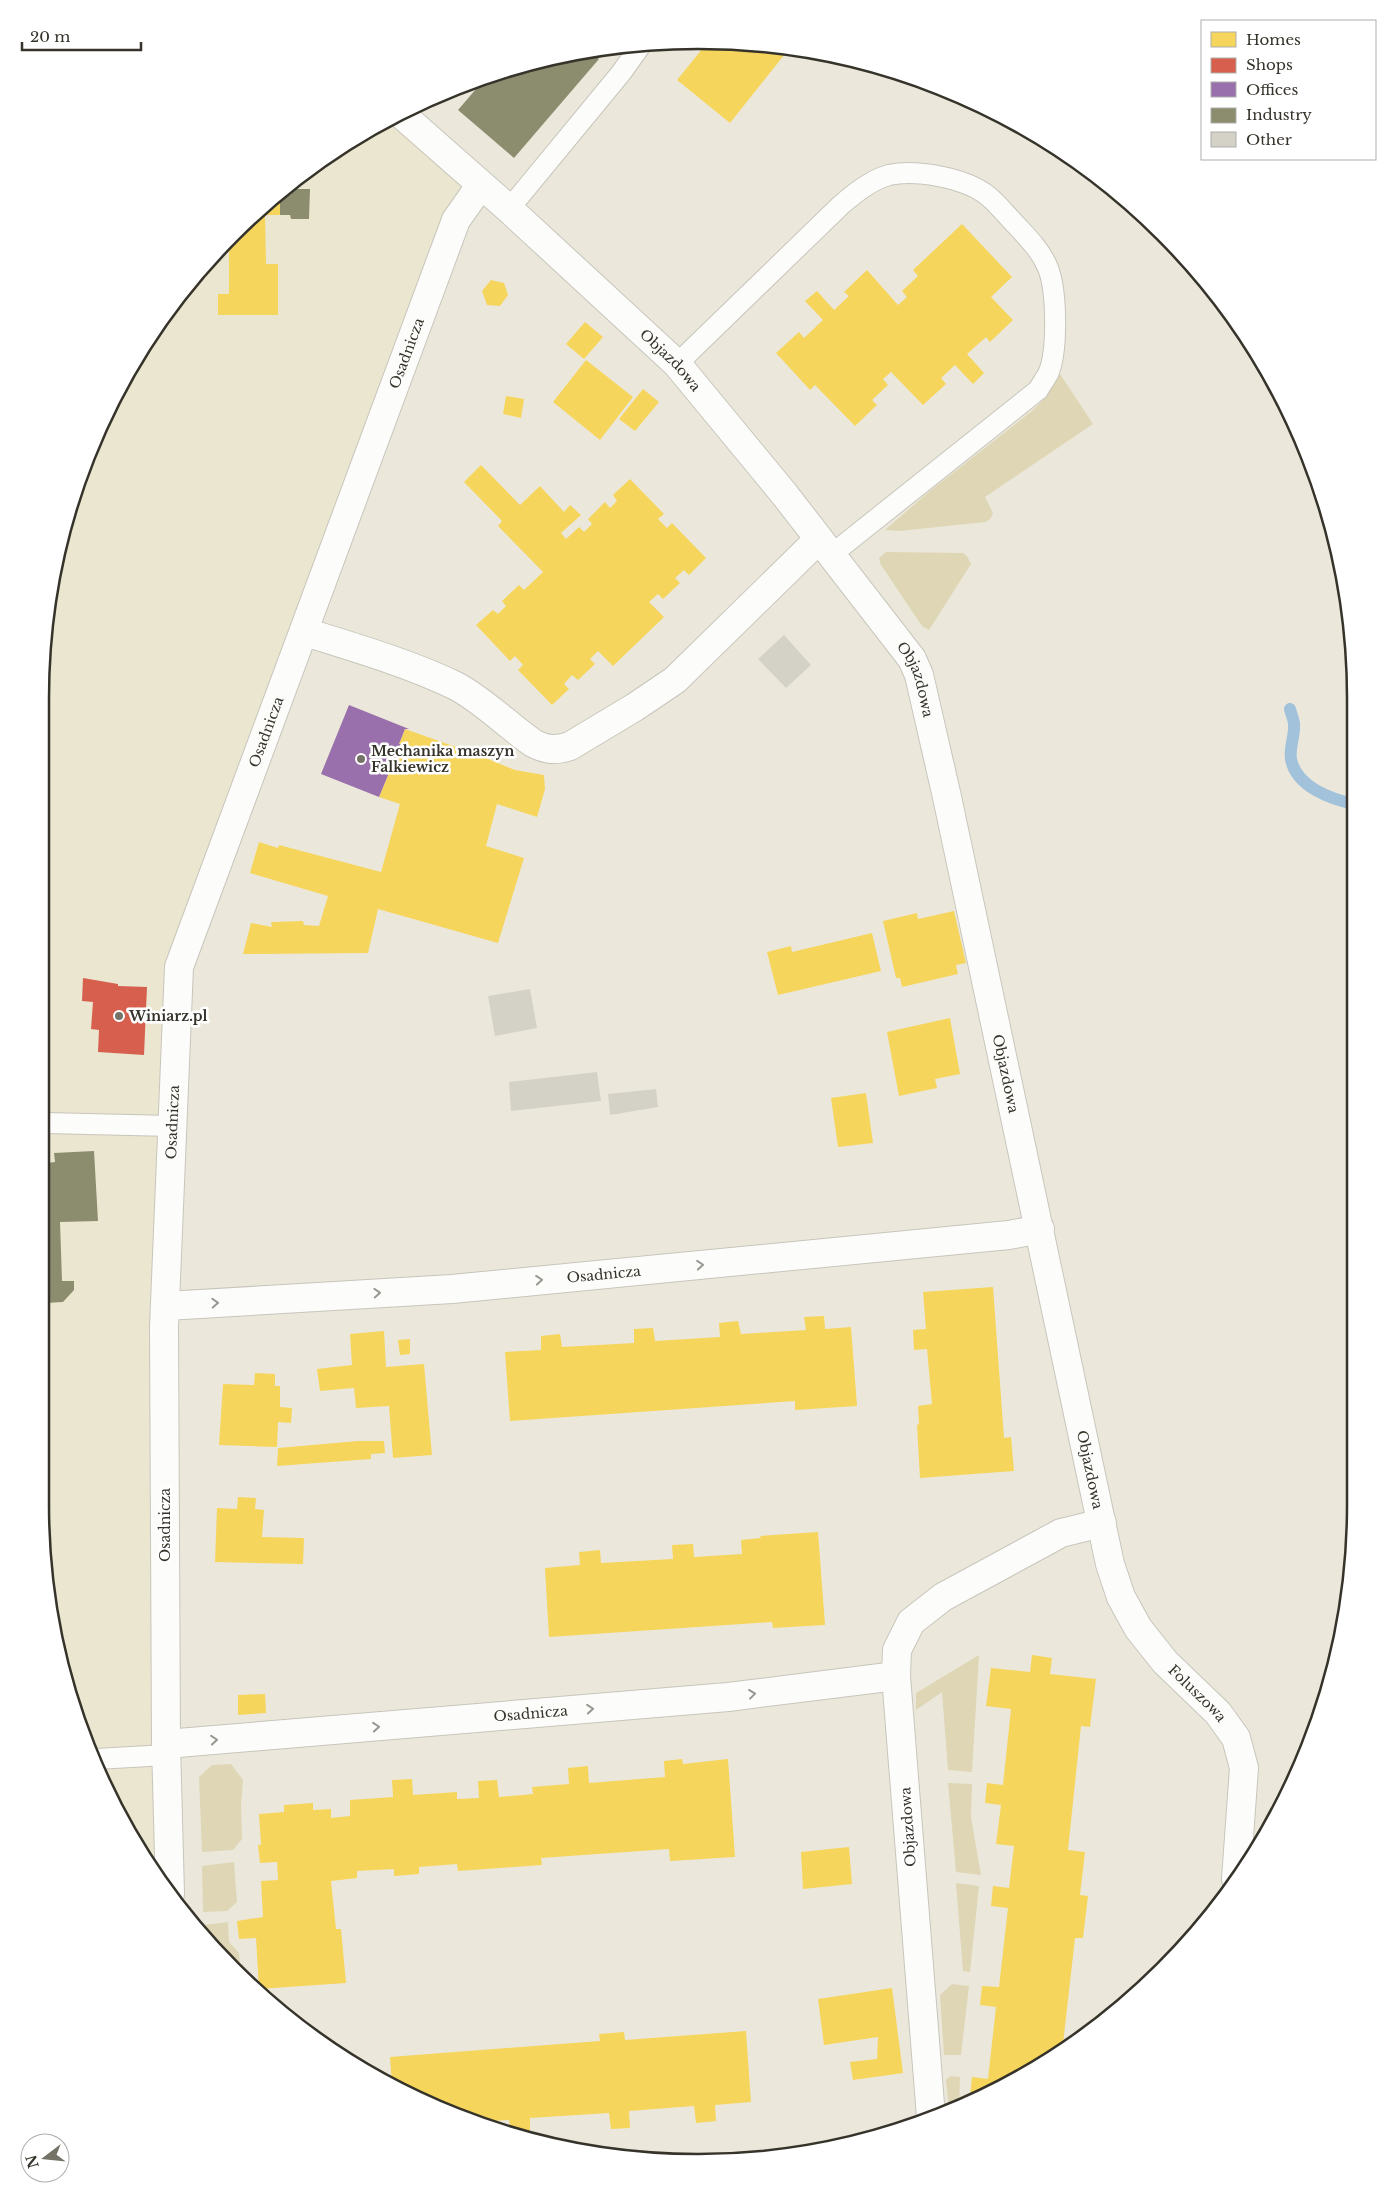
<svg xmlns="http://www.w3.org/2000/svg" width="1396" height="2203" font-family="'Libre Baskerville',serif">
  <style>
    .built { fill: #ebe6cf }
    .green { fill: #ded6b4 }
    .homes { fill: #f6d55c }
    .shops { fill: #d6604d }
    .offices { fill: #9970ab }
    .industry { fill: #8c8c6e }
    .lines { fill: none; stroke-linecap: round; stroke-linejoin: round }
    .stream { stroke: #a1c2da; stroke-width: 12 }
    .building { fill: #d4d1c7 }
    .service-casing { stroke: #c8c5bc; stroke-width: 22 }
    .minor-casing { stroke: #c8c5bc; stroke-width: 30 }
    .service { stroke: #fcfcfa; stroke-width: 20 }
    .minor { stroke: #fcfcfa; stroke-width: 28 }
    .oneway { stroke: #989892 }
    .poi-dot { fill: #757268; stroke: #fff; stroke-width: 2 }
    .labels { text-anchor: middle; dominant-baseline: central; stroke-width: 5; stroke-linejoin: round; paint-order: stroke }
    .street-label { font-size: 14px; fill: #35332a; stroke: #fff }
    .poi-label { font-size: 14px; font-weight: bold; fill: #35332a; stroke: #fff; text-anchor: start }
    .rim { fill: none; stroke: #35332a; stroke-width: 2.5 }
  </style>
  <rect width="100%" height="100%" fill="#ebe8db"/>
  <path class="built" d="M393 117 474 184 181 961 162 1531 177 1902 151 1871 75 1716 46 1591V612L90 446 176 297 264 203 369 128Z"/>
  <path class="green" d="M1060 374 1093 424 985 497 993 513 991 518 986 522 899 531 885 530 930 491 1032 411 1047 396Z
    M886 552 963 553 967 556 971 564 929 630 922 626 881 565 879 558Z
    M979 1655 972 1772 948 1770 942 1692 916 1710V1693Z
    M231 1764 243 1780 241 1805 242 1839 233 1850 202 1852 199 1777 212 1765Z
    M948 1783 972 1784 971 1817 981 1875 956 1872Z
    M234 1862 237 1902 227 1911 203 1912 202 1866Z
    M956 1883 979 1886 970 1972 963 1971Z
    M228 1922 229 1942 239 1953 241 1977 204 1935V1925Z
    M952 1984 969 1986 961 2055H944L940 1995Z
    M950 2076 960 2077 959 2107 949 2110 946 2080Z"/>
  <path class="homes" d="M741 41 789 49 730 123 677 80 707 43Z
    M291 184V195H280V215H265L266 264H278V315H218V294H229V247H223L264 203Z
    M962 224 1012 277 991 297 1013 320 990 342 986 337 967 354 984 373 973 384 955 365 941 378 946 384 923 405 891 372 883 379 888 385 872 400 877 405 855 426 815 385 810 390 776 353 799 332 804 338 823 320 805 301 817 291 834 310 849 296 844 292 867 270 898 305 907 297 902 291 918 276 913 270Z
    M491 280 504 283 508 295 500 306 487 305 482 291Z
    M585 322 603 337 584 359 566 344Z
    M586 360 633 397 600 440 553 402Z
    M643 389 659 402 635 431 619 419Z
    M506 396 524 399 521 418 503 414Z
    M481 465 520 505 540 486 564 512 570 505 581 515 561 533 566 539 579 527 584 532 592 524 588 519 605 502 610 508 617 501 613 495 630 479 664 514 658 519 667 528 672 523 706 558 689 575 684 570 675 578 680 583 663 599 658 594 649 602 664 617 613 666 598 651 590 659 595 664 578 680 572 675 564 684 569 689 552 705 518 670 523 665 515 656 510 661 476 625 493 610 498 614 506 606 502 601 519 585 524 590 543 572 498 526 502 521 464 482Z
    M405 729 456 747 455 750 478 758V755L515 770 544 775 545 789 537 817 497 804 486 846 524 858 498 943 378 909 368 953 243 954 251 923 272 927 271 922 303 921 304 925 319 926 328 896 250 873 259 842 278 848 279 845 381 872 400 804 379 797 401 744H399Z
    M954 911 966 963 956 965 958 974 902 987 900 978H896L883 921 917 913 918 919Z
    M872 933 881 971 778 995 767 952 791 946 792 952Z
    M950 1018 960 1074 935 1079 937 1088 899 1096 887 1032Z
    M866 1093 873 1143 838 1147 831 1098Z
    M993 1287 1004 1438 1011 1437 1014 1471 920 1478 917 1425 919 1424 918 1406 932 1404 927 1349 914 1350 913 1330 926 1329 923 1292Z
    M824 1316 825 1329 851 1327 857 1406 795 1410V1401L510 1421 505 1352 541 1350V1336L560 1334 562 1347 634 1343V1329L653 1328 655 1341 720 1337 719 1323 738 1321 741 1334 806 1330 804 1317Z
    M384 1331 386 1367 424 1364 432 1455 393 1458 389 1406 356 1408 354 1388 320 1391 317 1369 352 1365 350 1334Z
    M410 1339V1354L400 1355 398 1340Z
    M255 1373 275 1374V1386H280V1407L292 1408 291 1423 278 1422 277 1447 219 1445 223 1384 254 1385Z
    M358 1441H384L385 1453 371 1454V1459L277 1466 278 1448Z
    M238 1497 256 1498 255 1509 264 1510 262 1537 304 1538 303 1564 215 1562 217 1508 237 1509Z
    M818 1532 825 1625 773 1628 772 1622 549 1637 545 1568 580 1565 579 1552 600 1550 601 1563 673 1559 672 1545 693 1544 694 1557 742 1554 741 1540 761 1538 760 1536Z
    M1032 1655 1052 1658 1050 1674 1096 1679 1090 1727 1081 1726 1068 1850 1085 1852 1080 1895 1088 1896 1083 1938H1075L1062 2053 989 2095 980 2098 970 2097 972 2077 988 2079 996 2007 980 2005 982 1986 999 1987 1008 1908 991 1906 993 1886 1009 1888 1014 1846 996 1844 1001 1805 985 1803 987 1783 1003 1785 1011 1709 986 1706 991 1668 1030 1672Z
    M265 1694 266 1713 238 1715V1695Z
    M682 1759 683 1764 728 1759 735 1857 670 1861 669 1849 541 1858 542 1865 458 1871 457 1864 419 1867V1874L394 1876V1869L357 1871V1878L331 1881 336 1929H341L346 1983 259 1989 256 1938 239 1939 237 1921 263 1917 261 1881 278 1880 277 1862 260 1863 258 1845H261L259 1814 284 1812V1805L313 1803V1810L331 1809V1818L350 1816V1800L393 1797 392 1780 412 1779 413 1795 457 1792V1799L479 1798 478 1781 497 1780 499 1797 533 1794 532 1787 569 1784 568 1768 588 1766 589 1783 665 1777 664 1761Z
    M849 1847 852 1884 803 1889 801 1852Z
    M892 1988 903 2073 853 2080 850 2062 877 2059 878 2037 824 2045 818 1999Z
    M746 2031 751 2102 715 2105 716 2121 696 2123 694 2106 629 2111 630 2128 611 2129 609 2113 530 2118V2135L516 2136 511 2135 509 2120 473 2122 407 2095 392 2086 390 2057 600 2041 599 2034 624 2032 625 2040Z"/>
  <path class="shops" d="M83 978 118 984V986L147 987 144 1055 98 1052 99 1030 91 1029 93 1002 82 1001Z"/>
  <path class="offices" d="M349 705 409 729H405L399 744H401L379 797 321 774Z"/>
  <path class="industry" d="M590 51 599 59 514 158 458 110 488 75Z
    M291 189H310L309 219H291L290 215H280V195H291Z
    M94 1151 98 1221 60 1222 62 1281H74V1290L63 1302 46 1303V1163L55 1162 54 1153Z"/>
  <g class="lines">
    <path class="stream" d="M1290 709C1291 714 1294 720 1294 724 1295 736 1289 748 1291 759 1296 787 1331 799 1354 804"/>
  </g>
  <path class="building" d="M784 635 811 665 786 688 758 659Z
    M530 989 537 1028 495 1036 488 996Z
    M597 1072 601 1101 511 1111 509 1082Z
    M656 1089 658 1107 610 1115 608 1094Z"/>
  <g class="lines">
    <defs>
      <path id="service" d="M509 209 621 73 641 45
        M677 364 841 205C855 193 871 180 889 175 916 169 966 178 988 196 998 204 1007 216 1017 226 1029 239 1041 251 1048 268 1057 291 1058 352 1048 374 1045 379 1041 385 1038 390L831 555
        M46 1123 171 1126
        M96 1759 166 1755"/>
      <g id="minor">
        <path id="s1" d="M401 114 509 209 677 364 785 495 912 659 919 675 947 797 1110 1564 1121 1597 1138 1628 1165 1662 1218 1713 1236 1738 1244 1768 1236 1879"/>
        <path d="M305 632C353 647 411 664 456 686 484 701 507 725 533 743 546 750 556 751 570 746L635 707 675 680 818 540"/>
        <path id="s2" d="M166 1306 452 1289 1009 1235 1040 1229"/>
        <path id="s3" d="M166 1744 728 1697 896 1676"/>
        <path id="s4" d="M170 1894 166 1744 164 1327 179 967 456 220 480 186"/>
        <path d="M931 2117 896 1676 897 1650 911 1622 943 1597 1061 1533 1102 1523"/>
      </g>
    </defs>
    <use href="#service" class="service-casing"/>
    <use href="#minor" class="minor-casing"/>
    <use href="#service" class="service"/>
    <use href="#minor" class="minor"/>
  </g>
  <defs><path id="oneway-chevron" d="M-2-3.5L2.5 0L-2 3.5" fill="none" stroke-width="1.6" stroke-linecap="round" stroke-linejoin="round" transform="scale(1.25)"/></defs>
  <g class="oneway">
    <use href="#oneway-chevron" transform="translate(700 1265) rotate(-5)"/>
    <use href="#oneway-chevron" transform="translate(539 1280) rotate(-5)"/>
    <use href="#oneway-chevron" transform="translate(377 1293) rotate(-3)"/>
    <use href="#oneway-chevron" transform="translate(215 1303) rotate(-3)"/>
    <use href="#oneway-chevron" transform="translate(752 1694) rotate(-7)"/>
    <use href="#oneway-chevron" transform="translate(590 1709) rotate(-5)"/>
    <use href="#oneway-chevron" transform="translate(376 1727) rotate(-5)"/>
    <use href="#oneway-chevron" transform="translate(214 1740) rotate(-5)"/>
  </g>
  <g class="poi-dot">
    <circle cx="361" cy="759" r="5"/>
    <circle cx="119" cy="1016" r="5"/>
  </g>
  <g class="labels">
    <g class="street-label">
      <text stroke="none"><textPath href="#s4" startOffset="1582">Osadnicza</textPath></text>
      <text stroke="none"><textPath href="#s1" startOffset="365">Objazdowa</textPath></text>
      <text stroke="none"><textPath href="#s1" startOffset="770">Objazdowa</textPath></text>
      <text stroke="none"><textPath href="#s4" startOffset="1178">Osadnicza</textPath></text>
      <text stroke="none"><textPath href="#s1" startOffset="1175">Objazdowa</textPath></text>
      <text stroke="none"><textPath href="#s4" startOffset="772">Osadnicza</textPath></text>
      <text stroke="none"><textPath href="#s2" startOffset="439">Osadnicza</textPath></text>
      <text stroke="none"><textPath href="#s1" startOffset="1580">Objazdowa</textPath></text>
      <text transform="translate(165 1525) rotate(-90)">Osadnicza</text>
      <text stroke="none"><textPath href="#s1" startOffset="1835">Foluszowa</textPath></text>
      <text stroke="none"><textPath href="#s3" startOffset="366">Osadnicza</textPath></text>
      <text transform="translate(908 1827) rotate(-94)">Objazdowa</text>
    </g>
    <g class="poi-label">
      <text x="371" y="751">Mechanika maszyn<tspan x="371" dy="16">Falkiewicz</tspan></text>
      <text x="129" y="1016">Winiarz.pl</text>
    </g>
  </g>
  <path d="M0 0H1396V2203H0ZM698 49H698A649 649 0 0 1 1347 698V1505A649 649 0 0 1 698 2154H698A649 649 0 0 1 49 1505V698A649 649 0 0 1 698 49Z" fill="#fff" fill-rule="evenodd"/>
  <path class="rim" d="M698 49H698A649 649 0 0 1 1347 698V1505A649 649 0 0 1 698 2154H698A649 649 0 0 1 49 1505V698A649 649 0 0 1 698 49Z"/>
  <rect x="1201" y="20" width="175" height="140" fill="#ffffff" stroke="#aeadaa"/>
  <rect x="1211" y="32" width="25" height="15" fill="#f6d55c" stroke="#aeadaa"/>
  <text x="1246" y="45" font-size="15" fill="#35332a">Homes</text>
  <rect x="1211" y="58" width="25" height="15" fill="#d6604d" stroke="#aeadaa"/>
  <text x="1246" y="70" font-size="15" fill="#35332a">Shops</text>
  <rect x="1211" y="82" width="25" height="15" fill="#9970ab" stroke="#aeadaa"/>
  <text x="1246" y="95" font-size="15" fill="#35332a">Offices</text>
  <rect x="1211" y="108" width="25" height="15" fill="#8c8c6e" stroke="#aeadaa"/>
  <text x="1246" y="120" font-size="15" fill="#35332a">Industry</text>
  <rect x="1211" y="132" width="25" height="15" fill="#d4d1c7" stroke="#aeadaa"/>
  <text x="1246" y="145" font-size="15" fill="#35332a">Other</text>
  <g transform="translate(45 2158) rotate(254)"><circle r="24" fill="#ffffff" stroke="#aeadaa"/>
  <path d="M0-4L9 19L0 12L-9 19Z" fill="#757268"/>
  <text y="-8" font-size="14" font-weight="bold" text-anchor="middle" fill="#35332a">N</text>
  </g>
  <path d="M22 42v8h119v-8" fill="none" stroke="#35332a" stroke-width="2.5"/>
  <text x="30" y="42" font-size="15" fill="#35332a" stroke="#ffffff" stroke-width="4" paint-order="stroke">20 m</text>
</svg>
